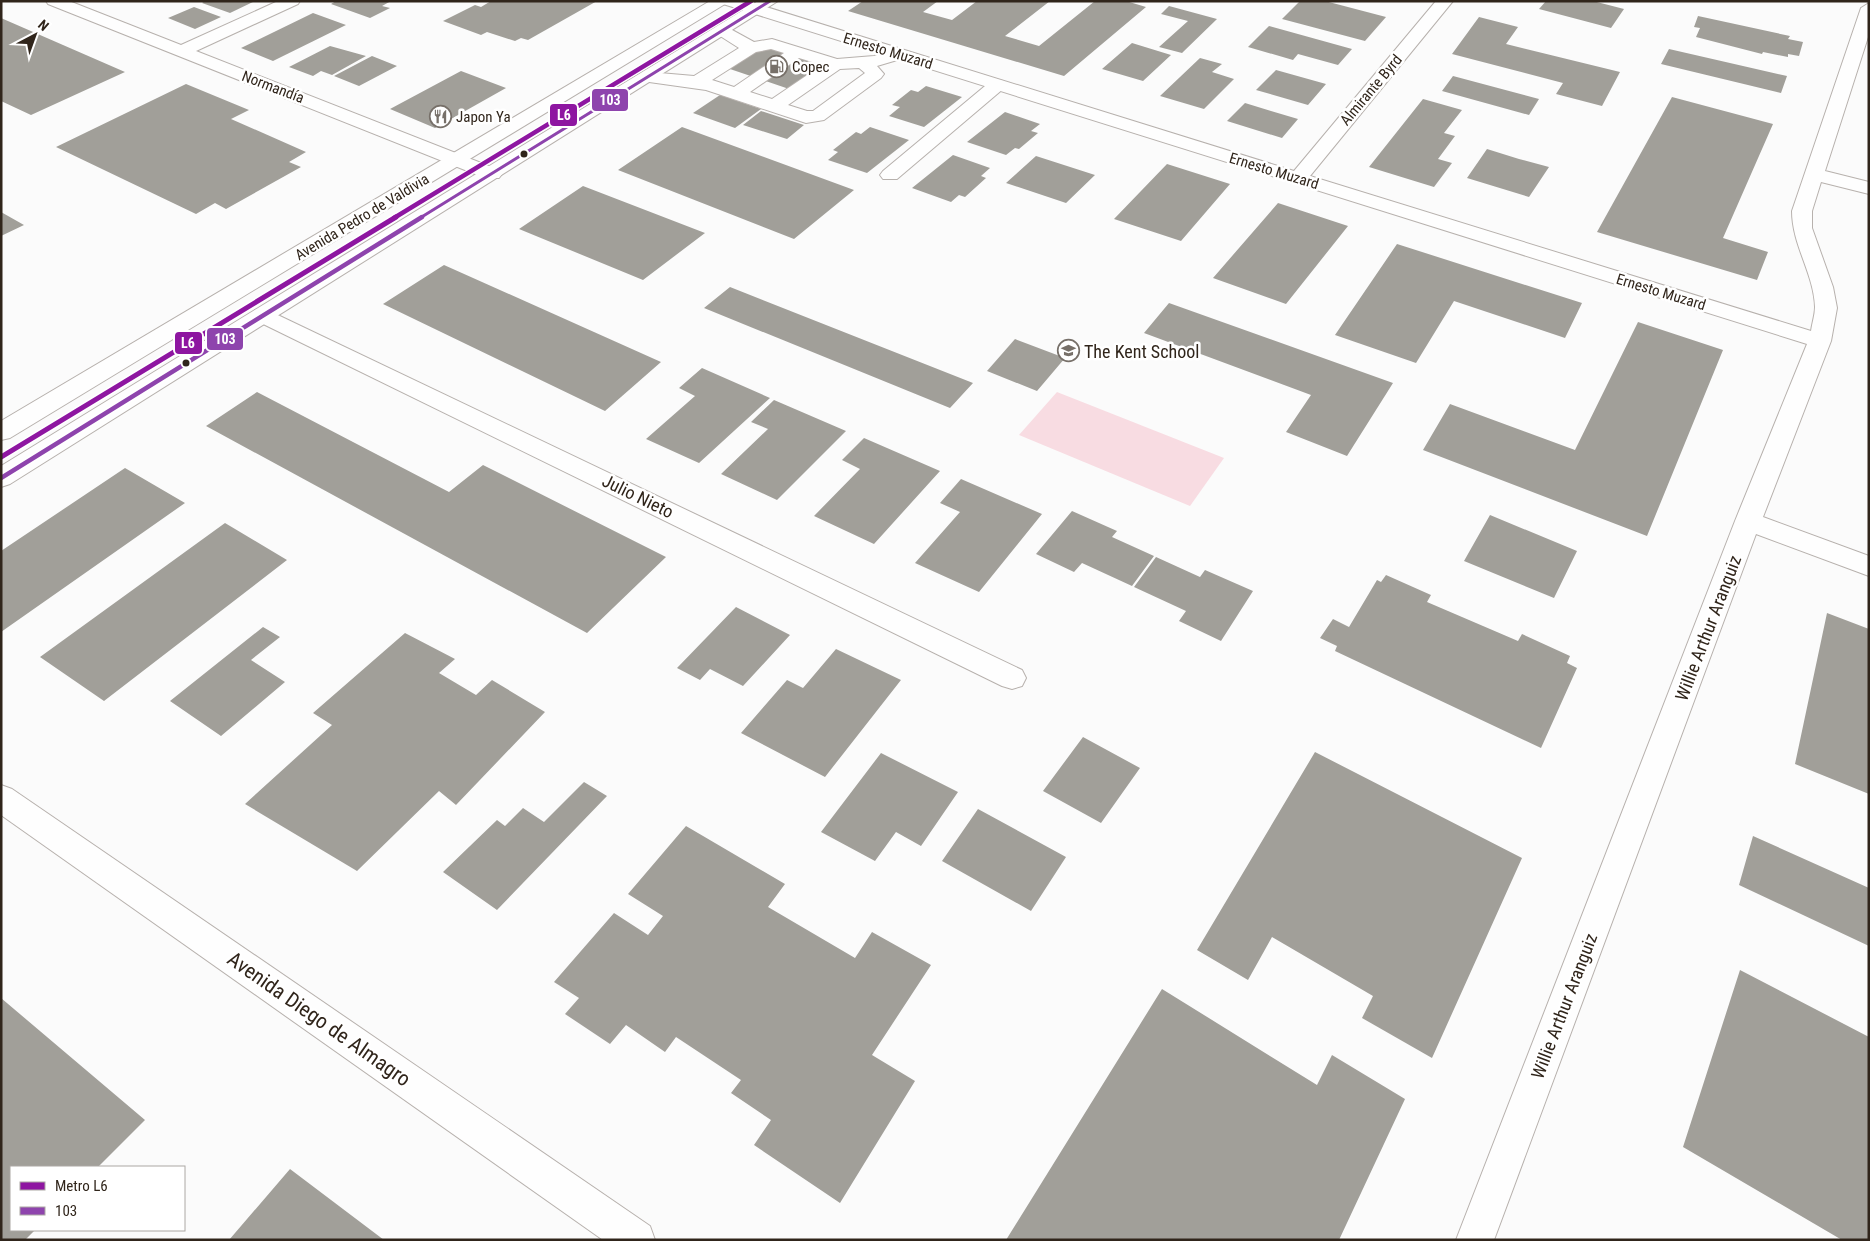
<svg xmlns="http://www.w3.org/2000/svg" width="1870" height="1241" font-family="'Roboto Condensed',sans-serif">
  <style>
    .green { fill: #f8dce2 }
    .building { fill: #a19f99 }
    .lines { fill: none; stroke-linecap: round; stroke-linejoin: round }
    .service-casing { stroke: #b7b1ad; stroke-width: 2 }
    .minor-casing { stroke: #b7b1ad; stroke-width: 2 }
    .tertiary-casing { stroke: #b7b1ad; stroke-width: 2 }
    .secondary-casing { stroke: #b7b1ad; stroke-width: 2 }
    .service { fill: #fefefe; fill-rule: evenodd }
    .minor { fill: #fefefe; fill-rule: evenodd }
    .tertiary { fill: #fefefe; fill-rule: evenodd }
    .secondary { fill: #fefefe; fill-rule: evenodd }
    .bus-1-far1-casing { stroke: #fff; stroke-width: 5.5 }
    .bus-1-casing { stroke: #fff; stroke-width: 8 }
    .bus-1-far1 { stroke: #8e44ad; stroke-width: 3 }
    .bus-1 { stroke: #8e44ad; stroke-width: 4.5 }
    .metro-1-far1-casing { stroke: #fff; stroke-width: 7 }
    .metro-1-casing { stroke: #fff; stroke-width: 8 }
    .metro-1-far1 { stroke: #8e16a1; stroke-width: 4.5 }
    .metro-1 { stroke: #8e16a1; stroke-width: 5 }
    .bus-dot { fill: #30251b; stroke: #fff; stroke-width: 2 }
    .labels { text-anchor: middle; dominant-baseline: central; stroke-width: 5; stroke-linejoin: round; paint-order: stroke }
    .far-street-label { font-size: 15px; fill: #30251b; stroke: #fff }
    .far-poi-label { font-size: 15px; fill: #30251b; stroke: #fff; text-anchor: start }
    .poi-label { font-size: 18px; fill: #30251b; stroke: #fff; text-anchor: start }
    .street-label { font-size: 18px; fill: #30251b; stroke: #fff }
    .near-street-label { font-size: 21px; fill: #30251b; stroke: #fff }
    .line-badge { stroke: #fff; stroke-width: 2 }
    .badge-label { font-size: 14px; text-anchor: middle; font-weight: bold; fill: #fff }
  </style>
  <rect width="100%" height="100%" fill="#fbfbfb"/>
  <path class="green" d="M1057 392 1224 458 1190 506 1019 435Z"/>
  <path class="building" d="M205 1H255L230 13 202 3Z
    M336 1H391L382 6 390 8 370 18 331 4Z
    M491 1H597L528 40 521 38 515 41 487 32 481 35 443 21 475 5 481 7Z
    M863 1H938L923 12 952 20 977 1H1050L1005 36 1039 46 1095 1H1126L1146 7 1064 76 848 11Z
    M1300 1H1325L1386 17 1365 41 1282 19Z
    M1546 1H1593L1624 9 1611 28 1539 9Z
    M1169 6 1217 19 1182 53 1159 47 1188 21 1161 14Z
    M194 7 221 17 195 29 168 18Z
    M313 13 346 25 273 61 241 48Z
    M1698 16 1790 36 1788 39 1803 42 1799 56 1788 54V57L1763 52 1762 54 1696 37 1700 28 1694 27Z
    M1479 17 1518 27 1506 44 1620 72 1602 106 1556 94 1563 83 1452 54Z
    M1 18 125 72 31 115 1 101Z
    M1269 26 1352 49 1338 65 1298 54 1293 60 1248 47Z
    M1132 43 1171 55 1143 81 1102 69Z
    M330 46 366 56 332 75 321 71 313 76 289 67Z
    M761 46 826 66 792 90 727 68Z
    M1669 49 1787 76 1781 93 1661 64Z
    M372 56 397 66 359 86 334 76Z
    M1200 58 1222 64 1212 72 1234 79 1204 109 1160 96Z
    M1276 70 1326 84 1308 105 1256 90Z
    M461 71 506 88 435 128 390 109Z
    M1453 76 1539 99 1529 115 1442 91Z
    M186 84 249 110 231 119 306 152 289 162 301 167 226 209 215 203 196 214 56 147Z
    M926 86 962 97 924 127 889 116 900 107 892 105 911 90 918 92Z
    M720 95 761 109 735 128 693 113Z
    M1672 97 1773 124 1723 238 1768 252 1757 280 1597 232Z
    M1423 99 1462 110 1444 133 1455 136 1438 159 1452 163 1434 187 1369 167Z
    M1245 103 1271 111 1298 119 1282 138 1227 121Z
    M761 111 804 125 787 139 743 125Z
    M1005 112 1040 124 1031 131 1038 133 1019 149 1015 148 1006 155 967 142Z
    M682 127 854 190 794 239 618 170Z
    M870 127 909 140 867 173 828 160 838 152 833 150 856 132 861 134Z
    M1487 149 1519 159 1549 167 1529 197 1467 178Z
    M953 155 990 168 981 176 986 178 965 197 959 195 951 202 912 188Z
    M1036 156 1095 175 1066 203 1006 183Z
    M1167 164 1230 184 1181 241 1114 219Z
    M583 186 705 233 643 280 519 229Z
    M1278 203 1348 226 1286 304 1213 278Z
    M1 212 24 225 1 236Z
    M1397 244 1582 303 1565 338 1454 301 1416 363 1335 335Z
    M444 265 661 362 605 411 383 304Z
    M730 287 973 383 950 408 704 308Z
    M1169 303 1393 383 1347 456 1286 432 1311 395 1144 333Z
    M1638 322 1723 350 1647 536 1423 450 1450 404 1575 450Z
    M1015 339 1065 358 1037 391 987 371Z
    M702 368 770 398 699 463 646 439 695 396 679 388Z
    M257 392 449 492 483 465 666 557 587 633 206 426Z
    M774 400 846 431 777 500 721 474 768 429 751 422Z
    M864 438 940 471 874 544 814 516 860 469 842 460Z
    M125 468 185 503 1 632V551Z
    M961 479 1042 514 979 592 915 563 960 512 940 503Z
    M1072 511 1117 531 1112 537 1154 556 1132 586 1082 563 1074 572 1036 554Z
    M1490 515 1577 551 1554 598 1464 561Z
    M225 523 287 560 104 701 40 657Z
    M1156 557 1200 577 1205 570 1253 591 1221 641 1179 621 1186 611 1134 587Z
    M1386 575 1431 595 1427 602 1518 641 1522 634 1570 656 1567 663 1577 668 1541 748 1335 651 1337 646 1320 638 1333 619 1349 627 1377 580 1381 582Z
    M736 607 790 635 743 686 710 669 700 680 677 668Z
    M1827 613 1869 629V794L1795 764Z
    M263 627 280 637 251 660 285 682 221 736 170 701Z
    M405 633 455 659 439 673 476 695 492 680 545 712 456 805 439 791 357 871 245 804 332 725 313 713Z
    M836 649 901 680 825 777 741 733 787 680 803 688Z
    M1083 737 1140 768 1101 823 1043 791Z
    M1315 752 1522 858 1432 1058 1362 1018 1373 996 1272 937 1248 980 1197 950Z
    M881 753 958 792 921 846 896 832 875 861 821 832Z
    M584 782 607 796 497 910 443 872 497 820 505 826 523 808 544 822Z
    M978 809 1066 857 1031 911 942 861Z
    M686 826 785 884 768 907 855 958 872 932 931 965 872 1055 915 1081 840 1203 754 1145 771 1120 731 1093 741 1080 676 1037 665 1052 626 1025 610 1044 565 1014 579 998 554 982 614 913 648 935 663 916 628 894Z
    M1753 836 1869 888V946L1739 885Z
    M1740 970 1869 1037V1240H1842L1683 1147Z
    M1162 989 1317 1085 1332 1055 1405 1099 1339 1240H1006Z
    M1 998 145 1120 98 1167H11V1230H35L25 1240H1Z
    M290 1169 384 1240H229Z"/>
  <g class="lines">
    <defs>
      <path id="service" d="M723 25 754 42 772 39 837 59 874 56 898 49 904 50 907 54 904 58 877 66 884 74 881 78 824 120 806 123 706 90 642 81 639 77 642 73 648 72 694 76 739 48 717 34 715 30 717 26ZM771 49 784 53 734 87 712 80 756 52ZM799 58 822 65 772 99 750 92ZM859 68 865 73 813 111H807L788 105 840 69Z
        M997 80 1003 81 1006 85 1003 89 897 179H883L880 175 883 171 991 81Z"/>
      <path id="minor" d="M46 1H69L181 45 278 1H300L298 4 196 51 499 170 502 174 499 178H485L48 4Z
        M721 1H747L1294 171 1436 1H1453L1310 176 1811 331C1812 323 1815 315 1815 307 1814 274 1792 245 1792 211L1861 8 1869 3V34L1825 171 1869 182V194L1821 182 1812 211V228L1833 287 1837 308 1831 341 1763 517 1869 556V576L1756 534 1494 1240H1456L1735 521 1807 344 723 4Z
        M263 308 1022 670 1026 678 1022 686 1012 689 1002 686 255 320 252 315 255 310Z"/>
      <path id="tertiary" d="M1 785 12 789 650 1226 655 1240H603L1 815Z"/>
      <path id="secondary" d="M710 1H730L10 438 1 440V421Z
        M758 1H778L10 484 1 487V466Z"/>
    </defs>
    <use href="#service" class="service-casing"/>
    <use href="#minor" class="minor-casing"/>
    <use href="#tertiary" class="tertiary-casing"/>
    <use href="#secondary" class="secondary-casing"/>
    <use href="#service" class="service"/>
    <use href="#minor" class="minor"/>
    <use href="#tertiary" class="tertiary"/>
    <use href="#secondary" class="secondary"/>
    <defs>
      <path id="bus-1-far1" d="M420 218 770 1"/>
      <path id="bus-1" d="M1 478 422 217"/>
    </defs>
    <use href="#bus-1-far1" class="bus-1-far1-casing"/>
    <use href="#bus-1" class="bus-1-casing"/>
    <use href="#bus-1-far1" class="bus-1-far1"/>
    <use href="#bus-1" class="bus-1"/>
    <defs>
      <path id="metro-1-far1" d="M394 218 751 1"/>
      <path id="metro-1" d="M1 457 396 217"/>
    </defs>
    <use href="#metro-1-far1" class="metro-1-far1-casing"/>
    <use href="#metro-1" class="metro-1-casing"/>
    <use href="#metro-1-far1" class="metro-1-far1"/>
    <use href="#metro-1" class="metro-1"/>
  </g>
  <defs>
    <symbol id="fuel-ring" viewBox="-11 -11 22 22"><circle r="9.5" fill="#fff" stroke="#777069" stroke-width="1.5"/><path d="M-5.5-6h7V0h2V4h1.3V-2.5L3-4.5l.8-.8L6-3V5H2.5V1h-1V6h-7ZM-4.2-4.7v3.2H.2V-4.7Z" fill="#777069"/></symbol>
    <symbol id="restaurant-ring" viewBox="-11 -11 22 22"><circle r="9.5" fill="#fff" stroke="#777069" stroke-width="1.5"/><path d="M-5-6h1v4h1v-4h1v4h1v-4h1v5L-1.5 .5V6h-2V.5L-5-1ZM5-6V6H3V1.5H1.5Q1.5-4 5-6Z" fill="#777069"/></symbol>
    <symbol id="school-ring" viewBox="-11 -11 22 22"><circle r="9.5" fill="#fff" stroke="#777069" stroke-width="1.5"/><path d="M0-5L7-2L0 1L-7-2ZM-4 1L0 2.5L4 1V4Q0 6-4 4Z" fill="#777069"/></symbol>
  </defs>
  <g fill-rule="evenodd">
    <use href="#fuel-ring" x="764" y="54" width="25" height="25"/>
    <use href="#restaurant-ring" x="428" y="104" width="25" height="25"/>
    <use href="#school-ring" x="1056" y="338" width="25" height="25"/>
  </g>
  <g class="bus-dot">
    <circle cx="524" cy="154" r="4.5"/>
    <circle cx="186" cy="363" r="4.5"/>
  </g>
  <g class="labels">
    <g class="far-street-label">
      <text transform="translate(888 51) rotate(17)">Ernesto Muzard</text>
      <text transform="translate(273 87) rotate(21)">Normandía</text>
      <text transform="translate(1371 90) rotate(-50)">Almirante Byrd</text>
      <text transform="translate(1274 171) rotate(17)">Ernesto Muzard</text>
      <text transform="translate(362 217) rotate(-31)">Avenida Pedro de Valdivia</text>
      <text transform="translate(1661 292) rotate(17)">Ernesto Muzard</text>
    </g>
    <g class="far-poi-label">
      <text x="792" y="67">Copec</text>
      <text x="456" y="117">Japon Ya</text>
    </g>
    <g class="poi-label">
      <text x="1084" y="351">The Kent School</text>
    </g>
    <g class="street-label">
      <text transform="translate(638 496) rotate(26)">Julio Nieto</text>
      <text transform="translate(1708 628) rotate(-69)">Willie Arthur Aranguiz</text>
      <text transform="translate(1564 1006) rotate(-69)">Willie Arthur Aranguiz</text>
    </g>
    <g class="near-street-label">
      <text transform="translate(319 1019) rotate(35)">Avenida Diego de Almagro</text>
    </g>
  </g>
  <g class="line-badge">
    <rect x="591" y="88" width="38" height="24" rx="5" fill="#8e44ad"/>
    <rect x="549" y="103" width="29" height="24" rx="5" fill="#8e16a1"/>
    <rect x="206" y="327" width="38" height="24" rx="5" fill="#8e44ad"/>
    <rect x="174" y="331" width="29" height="24" rx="5" fill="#8e16a1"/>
  </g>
  <g class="badge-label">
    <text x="610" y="105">103</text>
    <text x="564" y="120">L6</text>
    <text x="225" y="344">103</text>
    <text x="188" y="348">L6</text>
  </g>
  <rect width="1870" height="1241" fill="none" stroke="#30251b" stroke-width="5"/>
  <rect x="10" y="1166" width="175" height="65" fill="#ffffff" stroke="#aca8a4"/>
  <rect x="20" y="1182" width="25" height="8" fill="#8e16a1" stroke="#aca8a4"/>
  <text x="55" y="1191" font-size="15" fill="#30251b">Metro L6</text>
  <rect x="20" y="1207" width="25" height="8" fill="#8e44ad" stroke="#aca8a4"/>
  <text x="55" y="1216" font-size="15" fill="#30251b">103</text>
  <g transform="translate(35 35) rotate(41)" stroke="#ffffff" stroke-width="4" paint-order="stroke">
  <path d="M0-4L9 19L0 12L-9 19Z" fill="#30251b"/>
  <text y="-8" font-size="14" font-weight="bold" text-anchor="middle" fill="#30251b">N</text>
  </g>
</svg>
